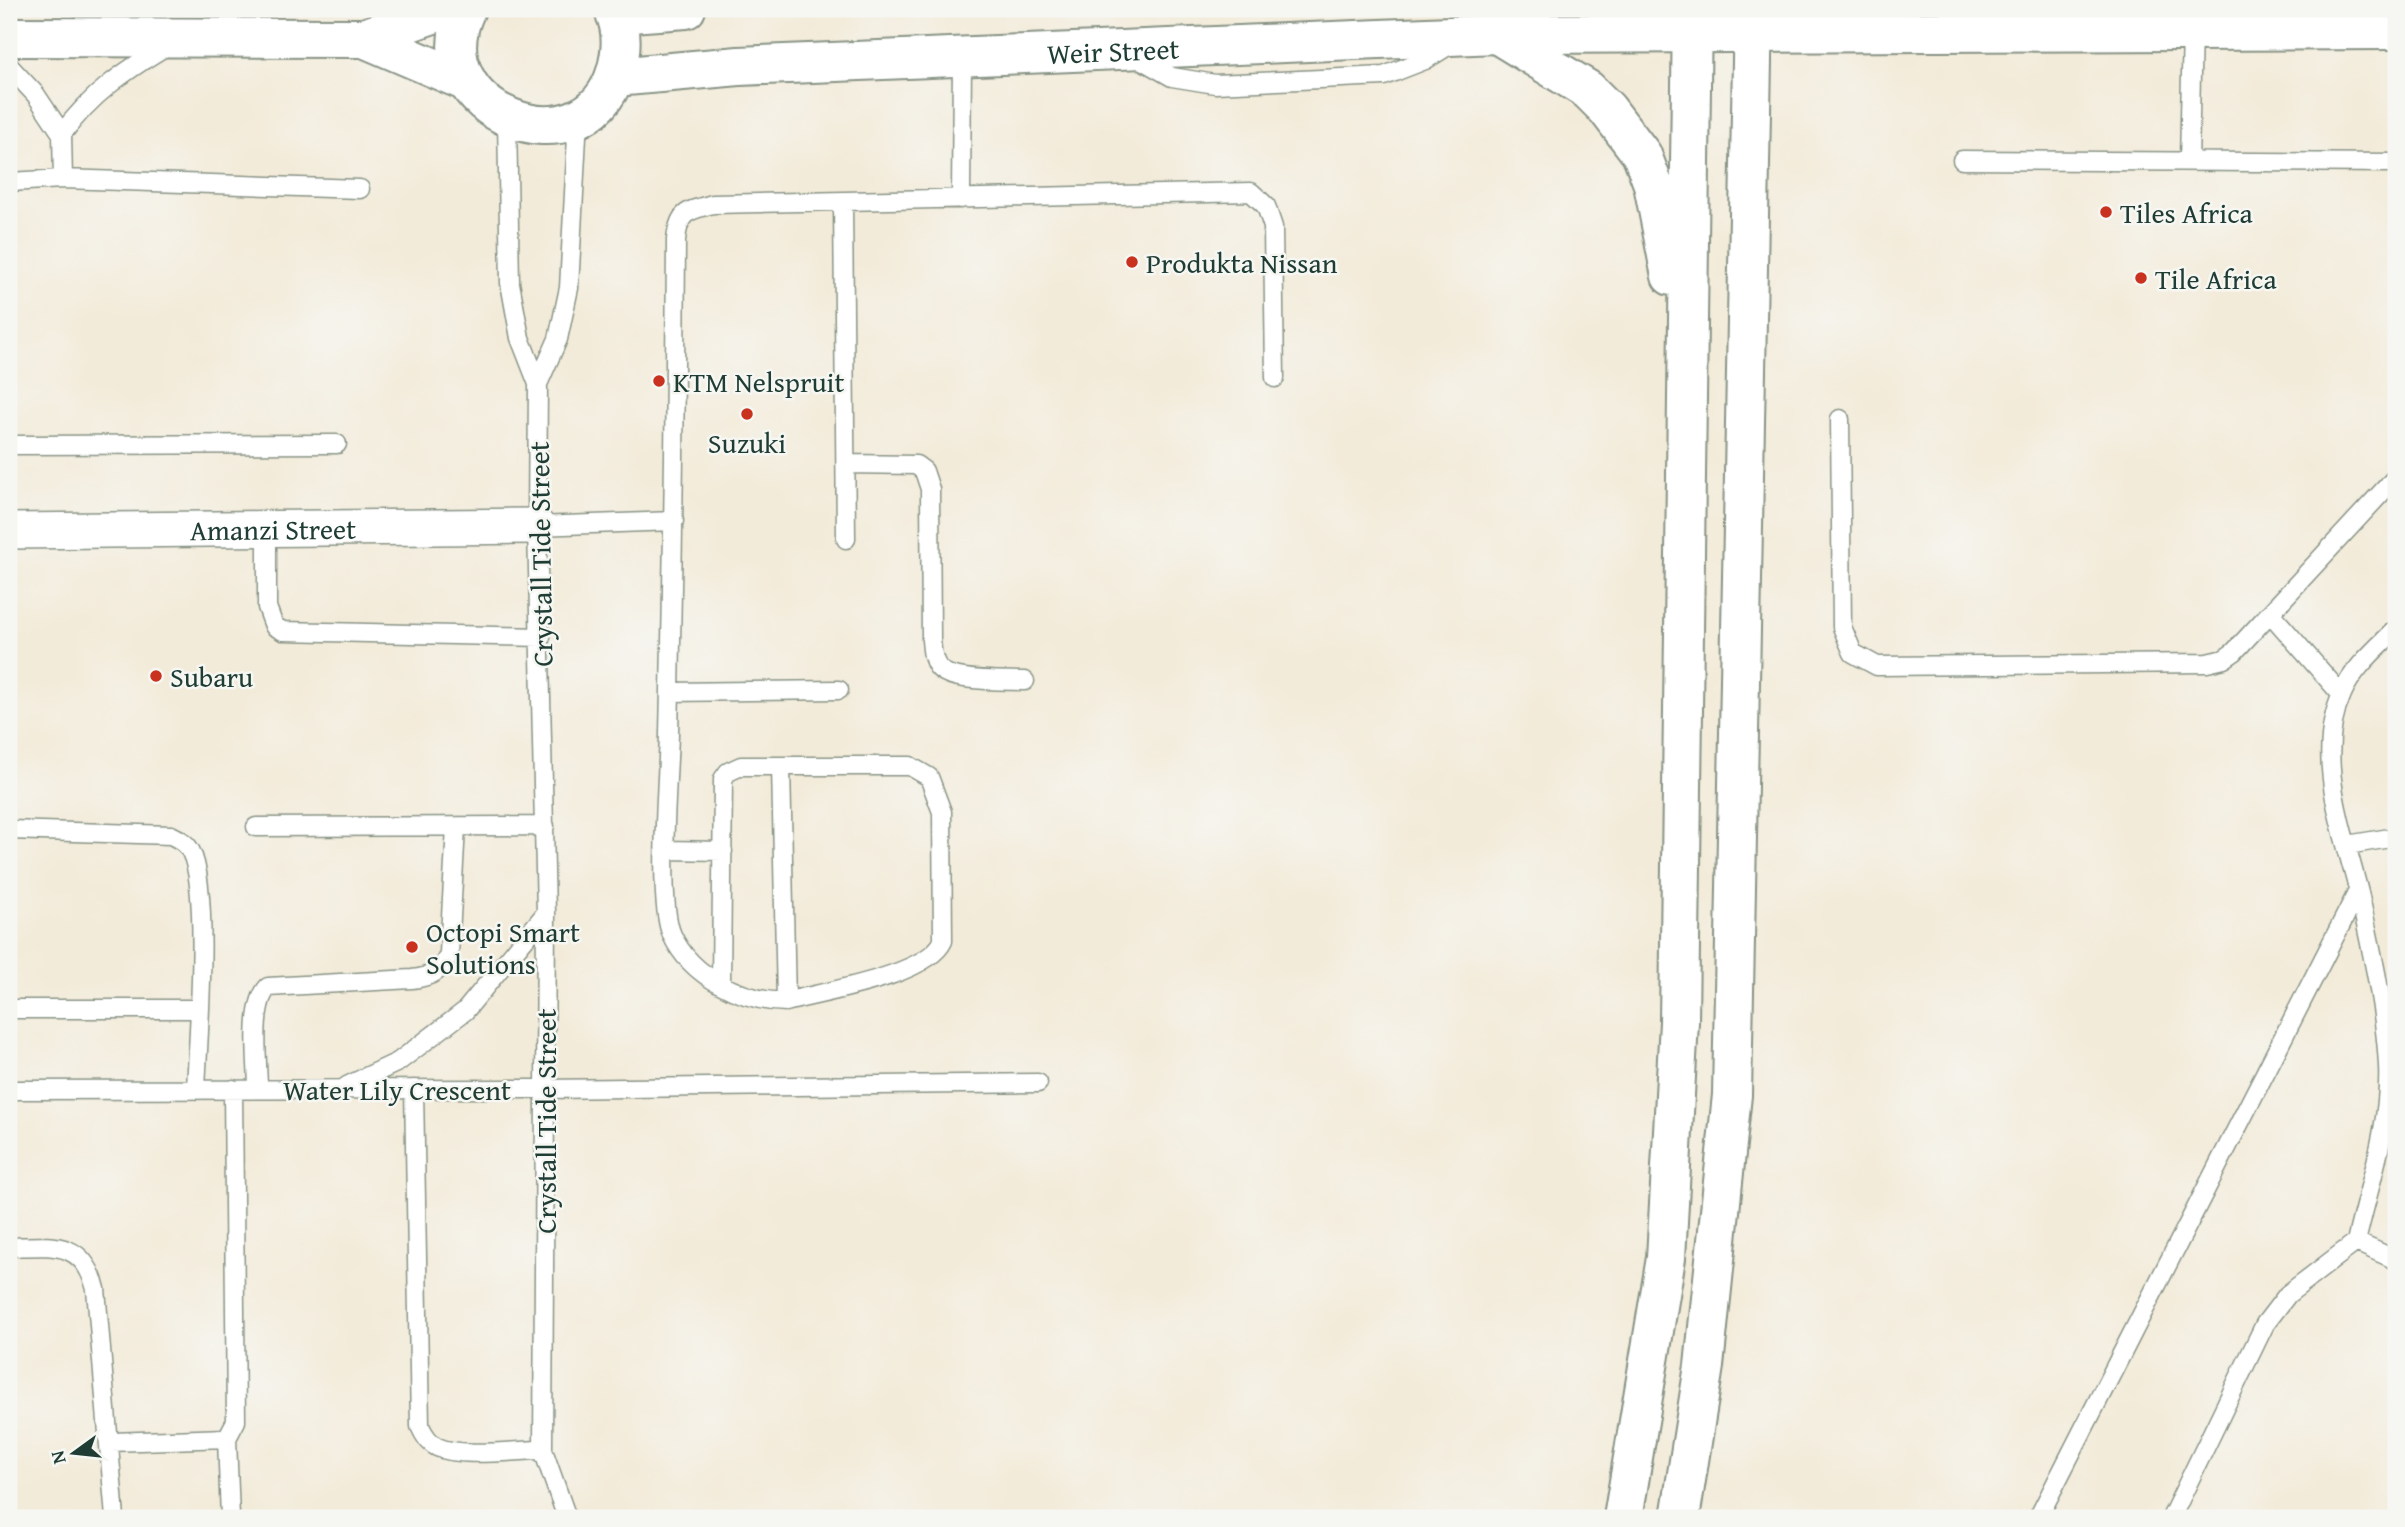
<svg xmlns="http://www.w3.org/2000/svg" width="2405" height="1527" font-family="'Gentium Book Plus',serif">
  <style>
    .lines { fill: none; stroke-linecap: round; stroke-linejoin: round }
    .lane-casing { stroke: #899486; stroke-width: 21 }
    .street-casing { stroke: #899486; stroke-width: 38 }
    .secondary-casing { stroke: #899486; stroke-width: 42 }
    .primary-casing { stroke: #899486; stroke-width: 42 }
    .lane { stroke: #fff; stroke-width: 18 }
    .street { stroke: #fff; stroke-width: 35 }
    .secondary { stroke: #fff; stroke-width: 38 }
    .primary { stroke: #fff; stroke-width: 38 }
    .poi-dot { fill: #c8321e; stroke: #f6f6f2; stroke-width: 2.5 }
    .labels { text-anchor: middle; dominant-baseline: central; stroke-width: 5; stroke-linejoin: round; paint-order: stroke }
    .street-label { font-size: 28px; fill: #1f3d34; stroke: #f6f6f2 }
    .poi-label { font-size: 28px; fill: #1f3d34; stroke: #f6f6f2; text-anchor: start }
  </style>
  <rect width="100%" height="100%" fill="#f6f6f2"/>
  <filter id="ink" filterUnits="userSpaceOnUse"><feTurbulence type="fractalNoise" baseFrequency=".0143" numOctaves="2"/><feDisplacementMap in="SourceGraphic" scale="14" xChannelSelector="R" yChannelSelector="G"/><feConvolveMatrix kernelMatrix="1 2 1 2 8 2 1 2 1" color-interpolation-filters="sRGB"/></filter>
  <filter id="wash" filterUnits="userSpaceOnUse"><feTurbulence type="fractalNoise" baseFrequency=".00686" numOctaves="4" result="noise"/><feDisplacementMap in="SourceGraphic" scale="28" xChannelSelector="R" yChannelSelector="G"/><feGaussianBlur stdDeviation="1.57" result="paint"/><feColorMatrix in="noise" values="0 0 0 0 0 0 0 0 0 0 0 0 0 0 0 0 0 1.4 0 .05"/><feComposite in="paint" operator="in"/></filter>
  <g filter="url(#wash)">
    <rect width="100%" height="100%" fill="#f3ebd9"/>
  </g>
  <g filter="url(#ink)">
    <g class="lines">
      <defs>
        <path id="lane" d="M1133 55 1172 77 1215 84 1384 76 1425 60 1451 44
          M9 66 36 95 62 134 63 179
          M507 119 510 283 520 338 538 384 537 526 546 913 543 1450 567 1518
          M62 134C91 94 126 70 168 45
          M1962 160 2396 163
          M2189 162 2192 30
          M9 182 63 179 360 189
          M961 199 962 56
          M843 202 846 539
          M538 384 558 339 569 288 578 117
          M1840 419 1842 627 1853 653 1877 666 2207 663 2224 659 2234 652 2396 477
          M9 445 337 444
          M846 464 916 465 924 471 930 489 931 640C932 649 932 659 938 667 949 683 1006 680 1025 681
          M537 526 674 521
          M267 528V607L274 626 283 631 541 637
          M2271 614 2341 694
          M670 692 839 690
          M781 766 786 1002
          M256 827 545 826
          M9 830 171 835C179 839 187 843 191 852 210 889 198 1040 196 1089
          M2347 845 2396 837
          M666 850 723 851
          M721 983 723 779 728 772 741 766H910L929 777 942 812 943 941C927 976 822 992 786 1002 742 1001 691 977 672 935 657 902 668 777 669 734 673 569 675 405 676 240 679 211 687 211 713 204L1251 192 1266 206 1273 227 1275 378
          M9 1009H198
          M347 1086 398 1062 465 1011 546 913
          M258 1089C258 1062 250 1006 268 987L412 979C431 977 443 971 449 953L456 827
          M414 1089 420 1426C424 1435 428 1442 437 1447 461 1458 516 1450 543 1450
          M9 1090 544 1089 1038 1083
          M2356 1242 2396 1260
          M9 1247C52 1246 83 1239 96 1289L115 1518
          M227 1438 230 1518
          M111 1442 227 1438 236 1421 233 1089
          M2038 1518 2358 891
          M2171 1518 2265 1324 2288 1294 2356 1242C2369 1185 2391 1124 2388 1065 2385 1008 2372 952 2360 897 2345 834 2313 758 2342 694 2353 668 2377 648 2396 629"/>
        <g id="street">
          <path id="s1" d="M9 531 537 526"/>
        </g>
        <g id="secondary">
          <path d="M466 9C417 112 585 176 616 72 622 51 623 28 613 9"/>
          <path d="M616 14 686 9"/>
          <path d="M9 37 364 38 447 9"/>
          <path d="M364 38 467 82"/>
          <path id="s2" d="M615 77 739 66 1497 34 2396 30"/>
        </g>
        <path id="primary" d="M1497 34 1588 90 1607 109 1642 155 1653 184 1671 276
          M1623 1518 1666 1258 1679 1022 1692 9
          M1680 1518 1704 1366 1732 1095 1753 9"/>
      </defs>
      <use href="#lane" class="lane-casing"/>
      <use href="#street" class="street-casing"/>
      <use href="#secondary" class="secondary-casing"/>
      <use href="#primary" class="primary-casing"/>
      <use href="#lane" class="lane"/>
      <use href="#street" class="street"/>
      <use href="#secondary" class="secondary"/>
      <use href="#primary" class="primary"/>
    </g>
  </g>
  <g class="poi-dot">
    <circle cx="2106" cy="212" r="7"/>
    <circle cx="1132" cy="262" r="7"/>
    <circle cx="2141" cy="278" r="7"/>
    <circle cx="659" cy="381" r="7"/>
    <circle cx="747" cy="414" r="7"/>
    <circle cx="156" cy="676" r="7"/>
    <circle cx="412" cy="947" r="7"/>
  </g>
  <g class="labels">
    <g class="street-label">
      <text stroke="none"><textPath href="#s2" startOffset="499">Weir Street</textPath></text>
      <text stroke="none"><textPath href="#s1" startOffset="264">Amanzi Street</textPath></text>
      <text transform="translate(540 554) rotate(-91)">Crystall Tide Street</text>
      <text x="397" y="1089">Water Lily Crescent</text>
      <text transform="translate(545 1121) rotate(-90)">Crystall Tide Street</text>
    </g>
    <g class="poi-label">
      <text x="2120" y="212">Tiles Africa</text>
      <text x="1146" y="262">Produkta Nissan</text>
      <text x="2155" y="278">Tile Africa</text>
      <text x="673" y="381">KTM Nelspruit</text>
      <text x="747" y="442" text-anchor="middle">Suzuki</text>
      <text x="170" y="676">Subaru</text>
      <text x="426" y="931">Octopi Smart<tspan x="426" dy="32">Solutions</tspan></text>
    </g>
  </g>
  <rect width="2405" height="1527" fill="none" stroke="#f6f6f2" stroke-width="35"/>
  <g transform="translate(74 1453) rotate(255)" stroke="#f6f6f2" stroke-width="5" paint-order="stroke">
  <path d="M0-5L12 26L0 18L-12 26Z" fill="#1f3d34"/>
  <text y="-10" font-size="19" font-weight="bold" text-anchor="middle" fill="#1f3d34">N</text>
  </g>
</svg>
